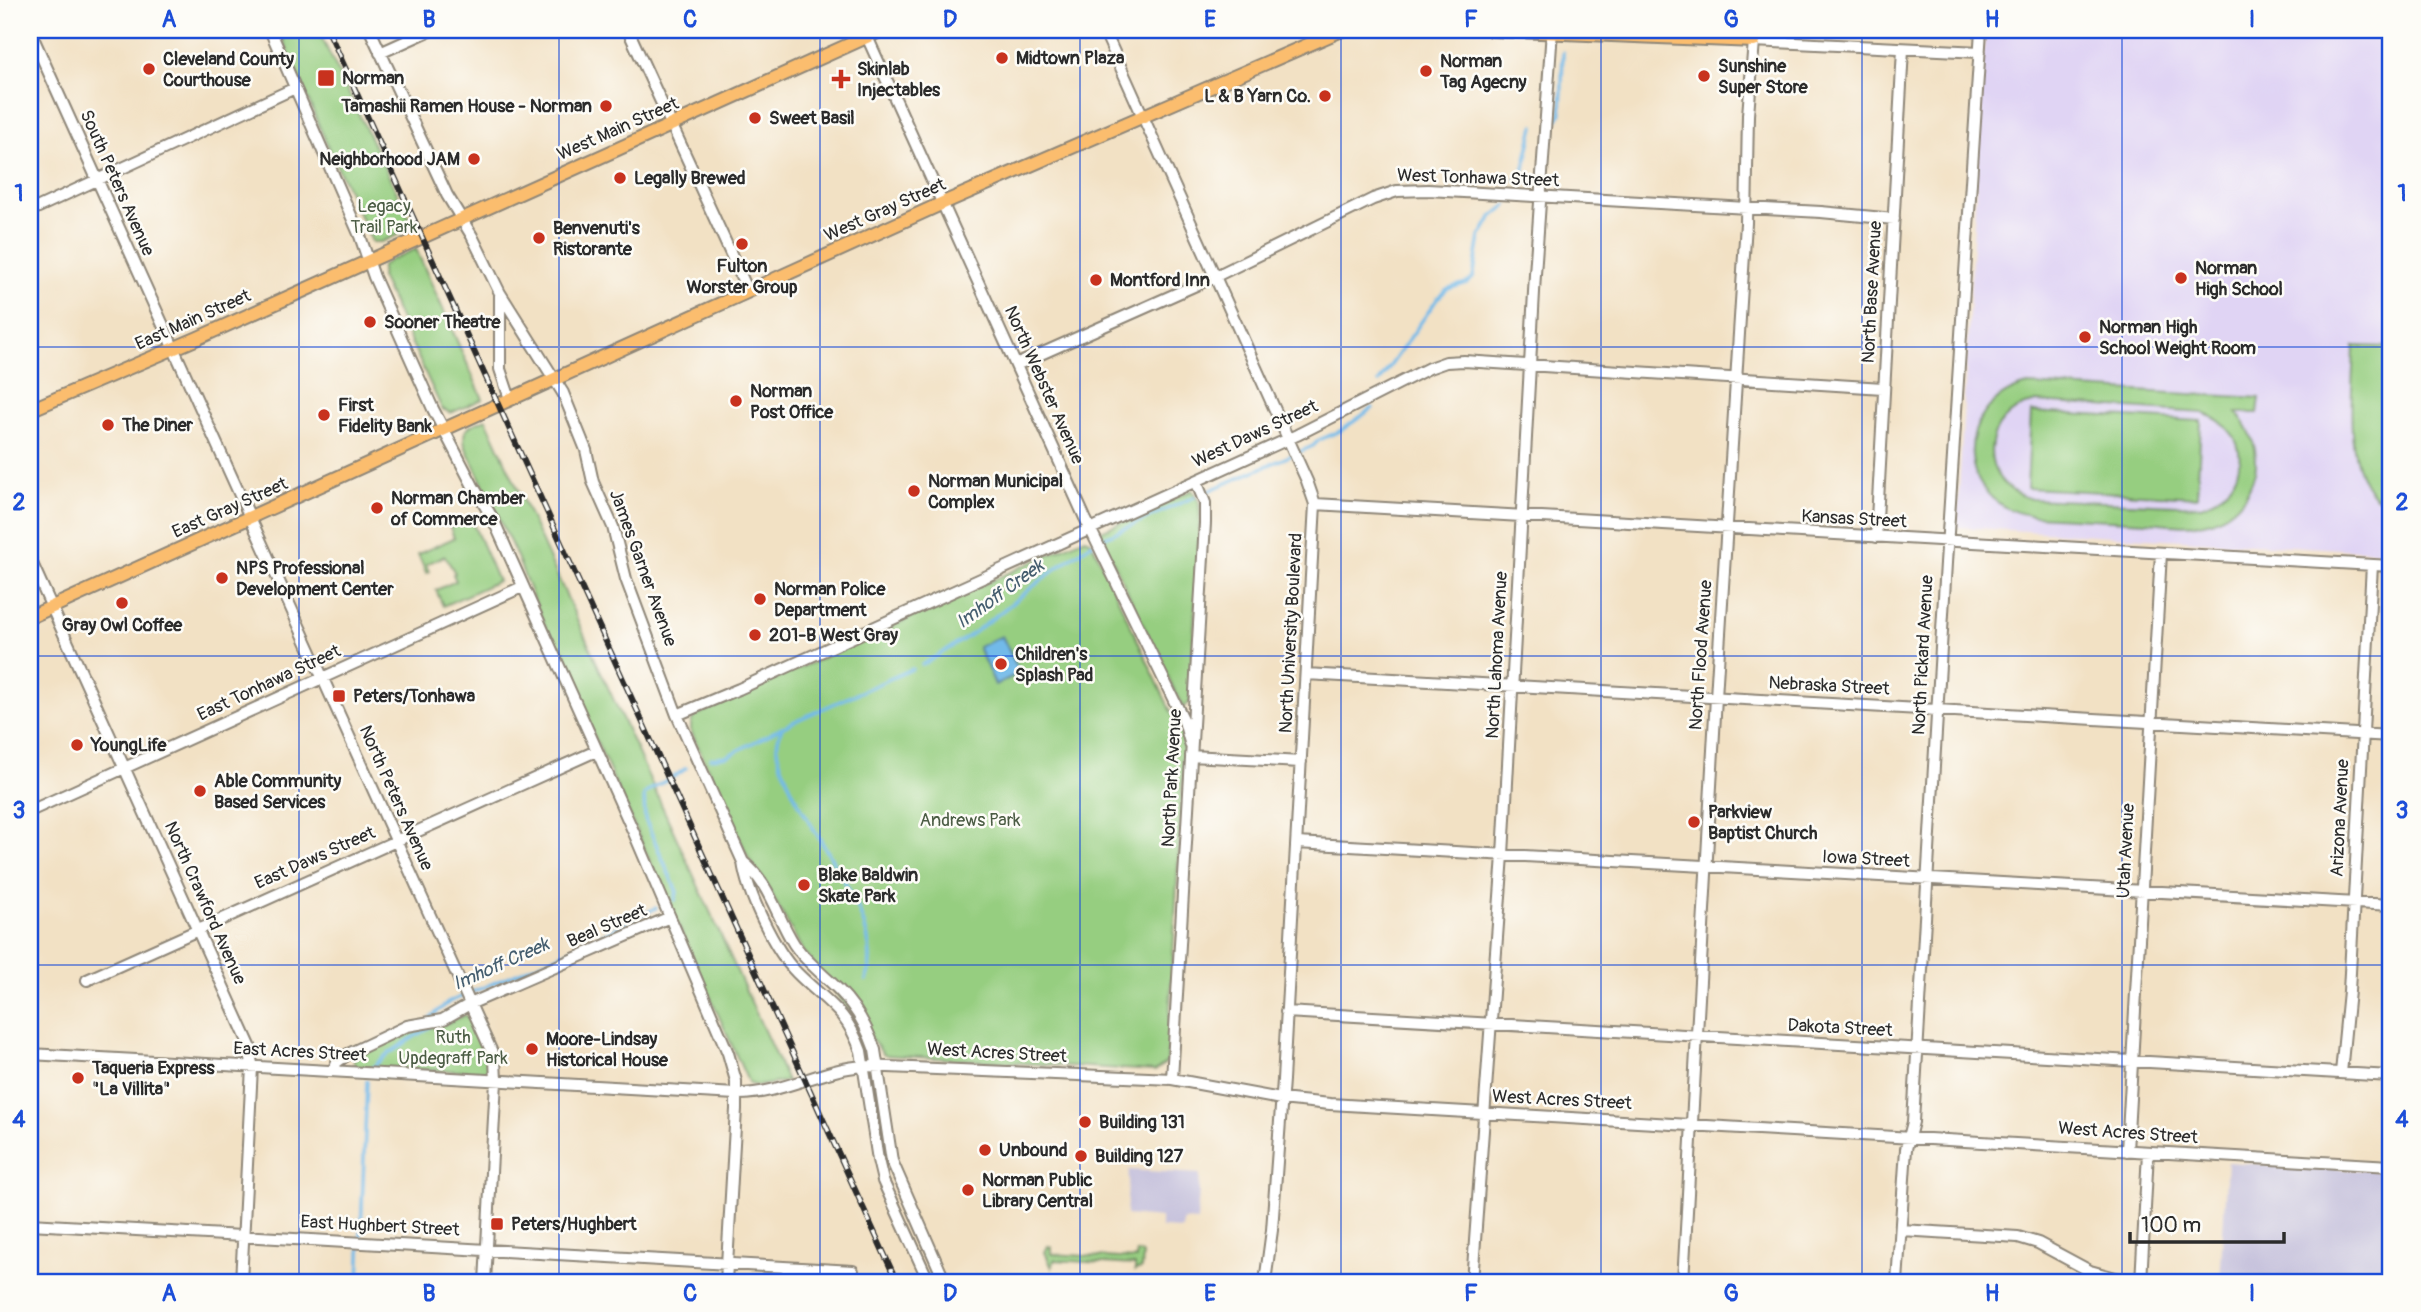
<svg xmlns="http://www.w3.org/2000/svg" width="2421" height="1312" font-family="Pangolin,sans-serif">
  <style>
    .built { fill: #e0d4f4 }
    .industrial { fill: #c4c0db }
    .green { fill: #96ce80; stroke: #607c56; stroke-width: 2; fill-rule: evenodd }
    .water { fill: #72bae9; stroke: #4e728a; stroke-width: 2 }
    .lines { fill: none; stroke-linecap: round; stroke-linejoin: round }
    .stream { stroke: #72bae9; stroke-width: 3.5 }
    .minor-casing { stroke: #8e8678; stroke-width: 14 }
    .major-casing { stroke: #8e8678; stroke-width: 16 }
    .minor { stroke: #fff; stroke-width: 10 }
    .major { stroke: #fbbd6e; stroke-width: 12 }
    .rail-casing { stroke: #2b2b2b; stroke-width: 6 }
    .rail { stroke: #fdfcf7; stroke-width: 3.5; stroke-dasharray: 10; stroke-linecap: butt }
    .grid { fill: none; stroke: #1d4ed8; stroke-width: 2; stroke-opacity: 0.55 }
    .poi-dot { fill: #c8321e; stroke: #fdfcf7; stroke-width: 2.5 }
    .labels { text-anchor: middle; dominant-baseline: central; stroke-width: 5; stroke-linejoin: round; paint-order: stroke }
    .poi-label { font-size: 18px; font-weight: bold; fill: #2b2b2b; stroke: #fdfcf7; text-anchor: start }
    .street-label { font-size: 18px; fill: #2b2b2b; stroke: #fdfcf7 }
    .park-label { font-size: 18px; fill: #4b5c44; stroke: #fdfcf7 }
    .water-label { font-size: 19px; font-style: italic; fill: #445d6e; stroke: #fdfcf7 }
    .neatline { fill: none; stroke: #1d4ed8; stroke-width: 2.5 }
    .grid-label { font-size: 23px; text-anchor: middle; font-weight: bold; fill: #1d4ed8 }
  </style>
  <rect width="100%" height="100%" fill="#fdfcf7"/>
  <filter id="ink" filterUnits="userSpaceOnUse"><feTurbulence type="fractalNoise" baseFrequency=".0143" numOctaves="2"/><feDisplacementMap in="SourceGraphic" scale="14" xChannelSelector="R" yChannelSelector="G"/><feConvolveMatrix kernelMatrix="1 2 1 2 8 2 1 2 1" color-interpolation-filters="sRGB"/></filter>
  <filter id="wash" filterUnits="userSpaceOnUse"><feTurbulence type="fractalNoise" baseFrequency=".00686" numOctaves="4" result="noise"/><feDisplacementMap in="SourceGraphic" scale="28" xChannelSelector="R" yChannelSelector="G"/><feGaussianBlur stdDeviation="1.57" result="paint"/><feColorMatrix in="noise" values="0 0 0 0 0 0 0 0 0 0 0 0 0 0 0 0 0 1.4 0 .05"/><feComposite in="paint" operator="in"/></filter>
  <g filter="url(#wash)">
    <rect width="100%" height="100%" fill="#f2e1c4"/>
    <path class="built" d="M1985 30H2391V552L1957 527Z"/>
    <path class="industrial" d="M2227 1162 2391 1172V1282H2220Z
      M1129 1170 1200 1174 1197 1221 1183 1220 1182 1229 1161 1228V1218L1126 1215Z"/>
    <path class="green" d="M279 30H318L414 228 381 242H372L325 140Z
      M416 249 483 399 451 413 442 409 381 277 382 266 390 260Z
      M2354 346 2391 347V506C2386 503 2378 499 2373 494 2342 459 2353 390 2354 346Z
      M2028 385 2260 398 2258 413H2237C2251 428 2259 451 2255 472 2249 496 2234 513 2211 521 2191 528 2167 523 2147 522 2109 520 2072 518 2035 516 1953 507 1951 404 2028 385ZM2037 402 2203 413C2254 431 2250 488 2201 506L2031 499C1974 483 1980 413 2037 402Z
      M2031 412 2201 421 2197 497 2027 488Z
      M486 419 787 1081 758 1086 749 1084 532 596 517 557 465 446C461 426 470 426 486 419Z
      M1192 490 1199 501 1200 515 1190 702 1183 708 1099 532Z
      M470 517 498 581 443 606 436 590 456 581 453 574 455 573 445 556 426 564 429 572 426 573 418 554 454 538 450 527Z
      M1085 538 1091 541 1182 735 1184 758 1167 1062 1155 1071 884 1055 803 951 762 877 749 859 691 731V722L695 716Z
      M465 1015 468 1017 487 1060 488 1069 485 1072 358 1067 354 1065V1058L357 1056 423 1026 438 1027Z
      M1048 1246 1051 1247V1254L1136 1259 1137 1252 1143 1254 1142 1269 1135 1271V1265L1054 1260 1052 1268 1045 1252Z"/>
    <path class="water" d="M1002 636 1020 673 995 685 978 647Z"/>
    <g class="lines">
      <path class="stream" d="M1558 119 1561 114 1563 52
        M1516 180 1523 172 1534 126
        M1379 382 1438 298 1447 289 1467 283 1473 278 1480 237 1491 218 1507 205
        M1208 491 1313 446 1319 440 1340 431 1373 408
        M1101 539 1194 497
        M922 665C943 652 965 640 985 624 1021 597 1055 567 1093 543
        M782 727C780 733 777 740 777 748 777 758 783 768 787 778 807 833 889 921 866 980
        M711 758 727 756 795 721 912 669
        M675 900 677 892 645 819 644 795C656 782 674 780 686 768
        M373 1067 385 1056 429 1027 431 1017 449 1002 564 953 656 908
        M359 1282 367 1081"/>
    </g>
  </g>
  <g filter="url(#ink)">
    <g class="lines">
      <defs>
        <path id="minor" d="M270 30 360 236 374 277 433 409 473 486 493 519 634 833 728 1053 736 1081V1109L726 1282
          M370 30 447 195 472 236 500 293 563 393 586 450 593 482 613 527 626 579 677 715 743 862C747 893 775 951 797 973 826 1002 846 1009 861 1051L878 1160 883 1181 929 1282
          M628 30 748 291
          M864 30 1085 518 1184 721 1191 746
          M1104 30 1307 481 1315 504 1283 1080 1272 1230 1265 1282
          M30 31 495 1059 496 1081 485 1282
          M380 53 431 30
          M30 211 295 88
          M500 295V369L510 399
          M1016 365 1214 277 1373 199 1397 191 1428 190 1821 212 1894 219
          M1315 504 2391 566
          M1876 537 1903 49
          M30 559 250 1046 252 1067 241 1282
          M1306 674 2391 736
          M677 715 739 689 1297 435 1429 368 1446 362 1464 361 1883 388
          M1191 756 1301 762
          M30 811 522 587
          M1297 843 2391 905
          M743 862C770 883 776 916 794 944 806 962 824 975 839 990 856 1007 867 1027 875 1050L892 1161 945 1282
          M87 980 596 751
          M1286 1012 2391 1076
          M30 1054 736 1094C781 1095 820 1069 864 1066L1172 1079 1281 1099 1330 1104 2391 1166
          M333 1071 337 1062 348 1054 407 1026 442 1020 470 1004 670 917
          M2341 1073 2349 991 2372 565
          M1172 1079 1205 523V503L1196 481
          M2127 1151 2161 553
          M30 1224 853 1271
          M1901 1230 2018 1237 2038 1243 2090 1271 2130 1282
          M1472 1282 1503 855 1535 274 1552 30
          M1683 1282 1716 697 1746 223 1748 115 1754 41 1980 52
          M1897 1282 1906 1149 1913 1122 1946 563 1981 30
          M2141 1282 2148 1152"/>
        <path id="major" d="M1492 30 1754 41 1755 30
          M30 410 198 338 882 30
          M30 617 943 203 1342 30"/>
      </defs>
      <use href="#minor" class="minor-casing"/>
      <use href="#major" class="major-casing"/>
      <use href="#minor" class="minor"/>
      <use href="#major" class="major"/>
      <defs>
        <path id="rail" d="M328 30 897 1282"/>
      </defs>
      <use href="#rail" class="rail-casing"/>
      <use href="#rail" class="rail"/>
    </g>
  </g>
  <path class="grid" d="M299 30V1282M559 30V1282M820 30V1282M1080 30V1282M1341 30V1282M1601 30V1282M1862 30V1282M2122 30V1282M30 347H2391M30 656H2391M30 965H2391"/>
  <g class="poi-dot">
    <circle cx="1002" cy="58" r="7"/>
    <circle cx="149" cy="69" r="7"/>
    <circle cx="1426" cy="71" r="7"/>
    <circle cx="1704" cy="76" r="7"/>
    <rect x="317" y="69" width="18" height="18" rx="3.5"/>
    <path d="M837.5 68.5h7v7h7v7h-7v7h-7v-7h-7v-7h7z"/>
    <circle cx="1325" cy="96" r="7"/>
    <circle cx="606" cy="106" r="7"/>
    <circle cx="755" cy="118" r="7"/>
    <circle cx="474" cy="159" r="7"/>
    <circle cx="620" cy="178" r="7"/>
    <circle cx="539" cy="238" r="7"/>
    <circle cx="742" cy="244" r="7"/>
    <circle cx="2181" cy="278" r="7"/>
    <circle cx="1096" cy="280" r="7"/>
    <circle cx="370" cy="322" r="7"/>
    <circle cx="2085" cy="337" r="7"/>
    <circle cx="736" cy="401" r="7"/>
    <circle cx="324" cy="415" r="7"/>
    <circle cx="108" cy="425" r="7"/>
    <circle cx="914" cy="491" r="7"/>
    <circle cx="377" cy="508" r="7"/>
    <circle cx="222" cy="578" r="7"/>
    <circle cx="760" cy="599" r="7"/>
    <circle cx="122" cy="603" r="7"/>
    <circle cx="755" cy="635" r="7"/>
    <circle cx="1001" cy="664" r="7"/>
    <rect x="332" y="689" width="14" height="14" rx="3.5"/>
    <circle cx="77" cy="745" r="7"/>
    <circle cx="200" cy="791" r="7"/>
    <circle cx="1694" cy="822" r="7"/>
    <circle cx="804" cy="885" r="7"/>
    <circle cx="532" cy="1049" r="7"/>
    <circle cx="78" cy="1078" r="7"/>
    <circle cx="1085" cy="1122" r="7"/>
    <circle cx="985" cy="1150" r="7"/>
    <circle cx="1081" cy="1156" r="7"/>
    <circle cx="968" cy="1190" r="7"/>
    <rect x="490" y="1217" width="14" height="14" rx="3.5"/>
  </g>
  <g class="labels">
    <g class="poi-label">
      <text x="1016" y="58">Midtown Plaza</text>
      <text x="163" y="59">Cleveland County<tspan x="163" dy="21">Courthouse</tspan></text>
      <text x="1440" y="61">Norman<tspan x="1440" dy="21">Tag Agecny</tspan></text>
      <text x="1718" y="66">Sunshine<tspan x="1718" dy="21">Super Store</tspan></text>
      <text x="857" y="69">Skinlab<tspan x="857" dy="21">Injectables</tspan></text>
      <text x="342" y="78">Norman</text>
      <text x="1311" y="96" text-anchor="end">L &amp; B Yarn Co.</text>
      <text x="592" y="106" text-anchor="end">Tamashii Ramen House - Norman</text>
      <text x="769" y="118">Sweet Basil</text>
      <text x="460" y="159" text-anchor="end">Neighborhood JAM</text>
      <text x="634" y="178">Legally Brewed</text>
      <text x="553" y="228">Benvenuti's<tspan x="553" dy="21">Ristorante</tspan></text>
      <text x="742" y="266" text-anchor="middle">Fulton<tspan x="742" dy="21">Worster Group</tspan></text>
      <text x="2195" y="268">Norman<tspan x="2195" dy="21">High School</tspan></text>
      <text x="1110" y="280">Montford Inn</text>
      <text x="384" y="322">Sooner Theatre</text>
      <text x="2099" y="327">Norman High<tspan x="2099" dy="21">School Weight Room</tspan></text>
      <text x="750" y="391">Norman<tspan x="750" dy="21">Post Office</tspan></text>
      <text x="338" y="405">First<tspan x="338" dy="21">Fidelity Bank</tspan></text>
      <text x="122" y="425">The Diner</text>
      <text x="928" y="481">Norman Municipal<tspan x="928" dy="21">Complex</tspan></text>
      <text x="391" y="498">Norman Chamber<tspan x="391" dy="21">of Commerce</tspan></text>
      <text x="236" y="568">NPS Professional<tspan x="236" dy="21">Development Center</tspan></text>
      <text x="774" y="589">Norman Police<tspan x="774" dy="21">Department</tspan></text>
      <text x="122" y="625" text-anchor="middle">Gray Owl Coffee</text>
      <text x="769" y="635">201-B West Gray</text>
      <text x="1015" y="654">Children's<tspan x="1015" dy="21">Splash Pad</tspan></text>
      <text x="353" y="696">Peters/Tonhawa</text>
      <text x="91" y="745">YoungLife</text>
      <text x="214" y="781">Able Community<tspan x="214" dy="21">Based Services</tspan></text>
      <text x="1708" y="812">Parkview<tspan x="1708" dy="21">Baptist Church</tspan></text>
      <text x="818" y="875">Blake Baldwin<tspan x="818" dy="21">Skate Park</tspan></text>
      <text x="546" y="1039">Moore-Lindsay<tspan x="546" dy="21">Historical House</tspan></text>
      <text x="92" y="1068">Taqueria Express<tspan x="92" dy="21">"La Villita"</tspan></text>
      <text x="1099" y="1122">Building 131</text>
      <text x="999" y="1150">Unbound</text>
      <text x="1095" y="1156">Building 127</text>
      <text x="982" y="1180">Norman Public<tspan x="982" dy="21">Library Central</tspan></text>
      <text x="511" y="1224">Peters/Hughbert</text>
    </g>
    <g class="street-label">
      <text transform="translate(618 129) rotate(-24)">West Main Street</text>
      <text transform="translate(1478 178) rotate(2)">West Tonhawa Street</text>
      <text transform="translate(117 183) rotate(66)">South Peters Avenue</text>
      <text transform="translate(885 210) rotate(-24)">West Gray Street</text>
      <text transform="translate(1872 292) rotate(-87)">North Base Avenue</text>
      <text transform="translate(193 320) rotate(-24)">East Main Street</text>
      <text transform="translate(1044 385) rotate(66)">North Webster Avenue</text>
      <text transform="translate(1255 434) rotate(-25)">West Daws Street</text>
      <text transform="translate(230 508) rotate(-24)">East Gray Street</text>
      <text transform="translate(1854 519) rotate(3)">Kansas Street</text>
      <text transform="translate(643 568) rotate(70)">James Garner Avenue</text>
      <text transform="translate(1291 633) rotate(-87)">North University Boulevard</text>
      <text transform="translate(1497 655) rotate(-87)">North Lahoma Avenue</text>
      <text transform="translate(1701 655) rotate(-86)">North Flood Avenue</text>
      <text transform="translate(1923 655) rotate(-87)">North Pickard Avenue</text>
      <text transform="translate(269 683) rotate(-25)">East Tonhawa Street</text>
      <text transform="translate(1829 686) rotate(3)">Nebraska Street</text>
      <text transform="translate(1172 778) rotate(-87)">North Park Avenue</text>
      <text transform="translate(396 798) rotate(66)">North Peters Avenue</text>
      <text transform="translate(2340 818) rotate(-87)">Arizona Avenue</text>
      <text transform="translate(2126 851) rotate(-87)">Utah Avenue</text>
      <text transform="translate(315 858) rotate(-24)">East Daws Street</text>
      <text transform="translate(1866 859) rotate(3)">Iowa Street</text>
      <text transform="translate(205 903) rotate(66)">North Crawford Avenue</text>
      <text transform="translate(607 926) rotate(-23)">Beal Street</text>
      <text transform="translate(1840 1028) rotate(3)">Dakota Street</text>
      <text transform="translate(300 1052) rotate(3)">East Acres Street</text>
      <text transform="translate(997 1053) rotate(3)">West Acres Street</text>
      <text transform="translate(1562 1100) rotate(3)">West Acres Street</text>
      <text transform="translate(2128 1133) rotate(4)">West Acres Street</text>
      <text transform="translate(380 1226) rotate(3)">East Hughbert Street</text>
    </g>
    <g class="park-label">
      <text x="384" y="206">Legacy<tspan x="384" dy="21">Trail Park</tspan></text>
      <text x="970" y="820">Andrews Park</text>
      <text x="453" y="1037">Ruth<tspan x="453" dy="21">Updegraff Park</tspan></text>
    </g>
    <g class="water-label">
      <text transform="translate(1000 594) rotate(-36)">Imhoff Creek</text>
      <text transform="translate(501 964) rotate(-24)">Imhoff Creek</text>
    </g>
  </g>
  <rect width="2421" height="1312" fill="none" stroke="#fdfcf7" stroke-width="77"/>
  <path d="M2130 1232v10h154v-10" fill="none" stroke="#2b2b2b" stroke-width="3.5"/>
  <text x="2141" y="1232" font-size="21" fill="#2b2b2b" stroke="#fdfcf7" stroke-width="5" paint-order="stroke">100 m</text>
  <rect x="38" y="38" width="2344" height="1236" class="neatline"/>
  <g class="grid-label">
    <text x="169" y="27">A</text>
    <text x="429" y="27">B</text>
    <text x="690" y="27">C</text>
    <text x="950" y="27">D</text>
    <text x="1210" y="27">E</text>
    <text x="1471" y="27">F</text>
    <text x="1731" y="27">G</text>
    <text x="1992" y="27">H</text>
    <text x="2252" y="27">I</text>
    <text x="19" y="201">1</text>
    <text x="2402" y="201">1</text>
    <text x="19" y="510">2</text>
    <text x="2402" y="510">2</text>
    <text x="19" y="818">3</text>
    <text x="2402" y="818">3</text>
    <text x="19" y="1127">4</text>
    <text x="2402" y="1127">4</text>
    <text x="169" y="1301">A</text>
    <text x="429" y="1301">B</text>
    <text x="690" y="1301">C</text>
    <text x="950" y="1301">D</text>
    <text x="1210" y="1301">E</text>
    <text x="1471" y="1301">F</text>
    <text x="1731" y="1301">G</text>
    <text x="1992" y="1301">H</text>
    <text x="2252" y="1301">I</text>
  </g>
</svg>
